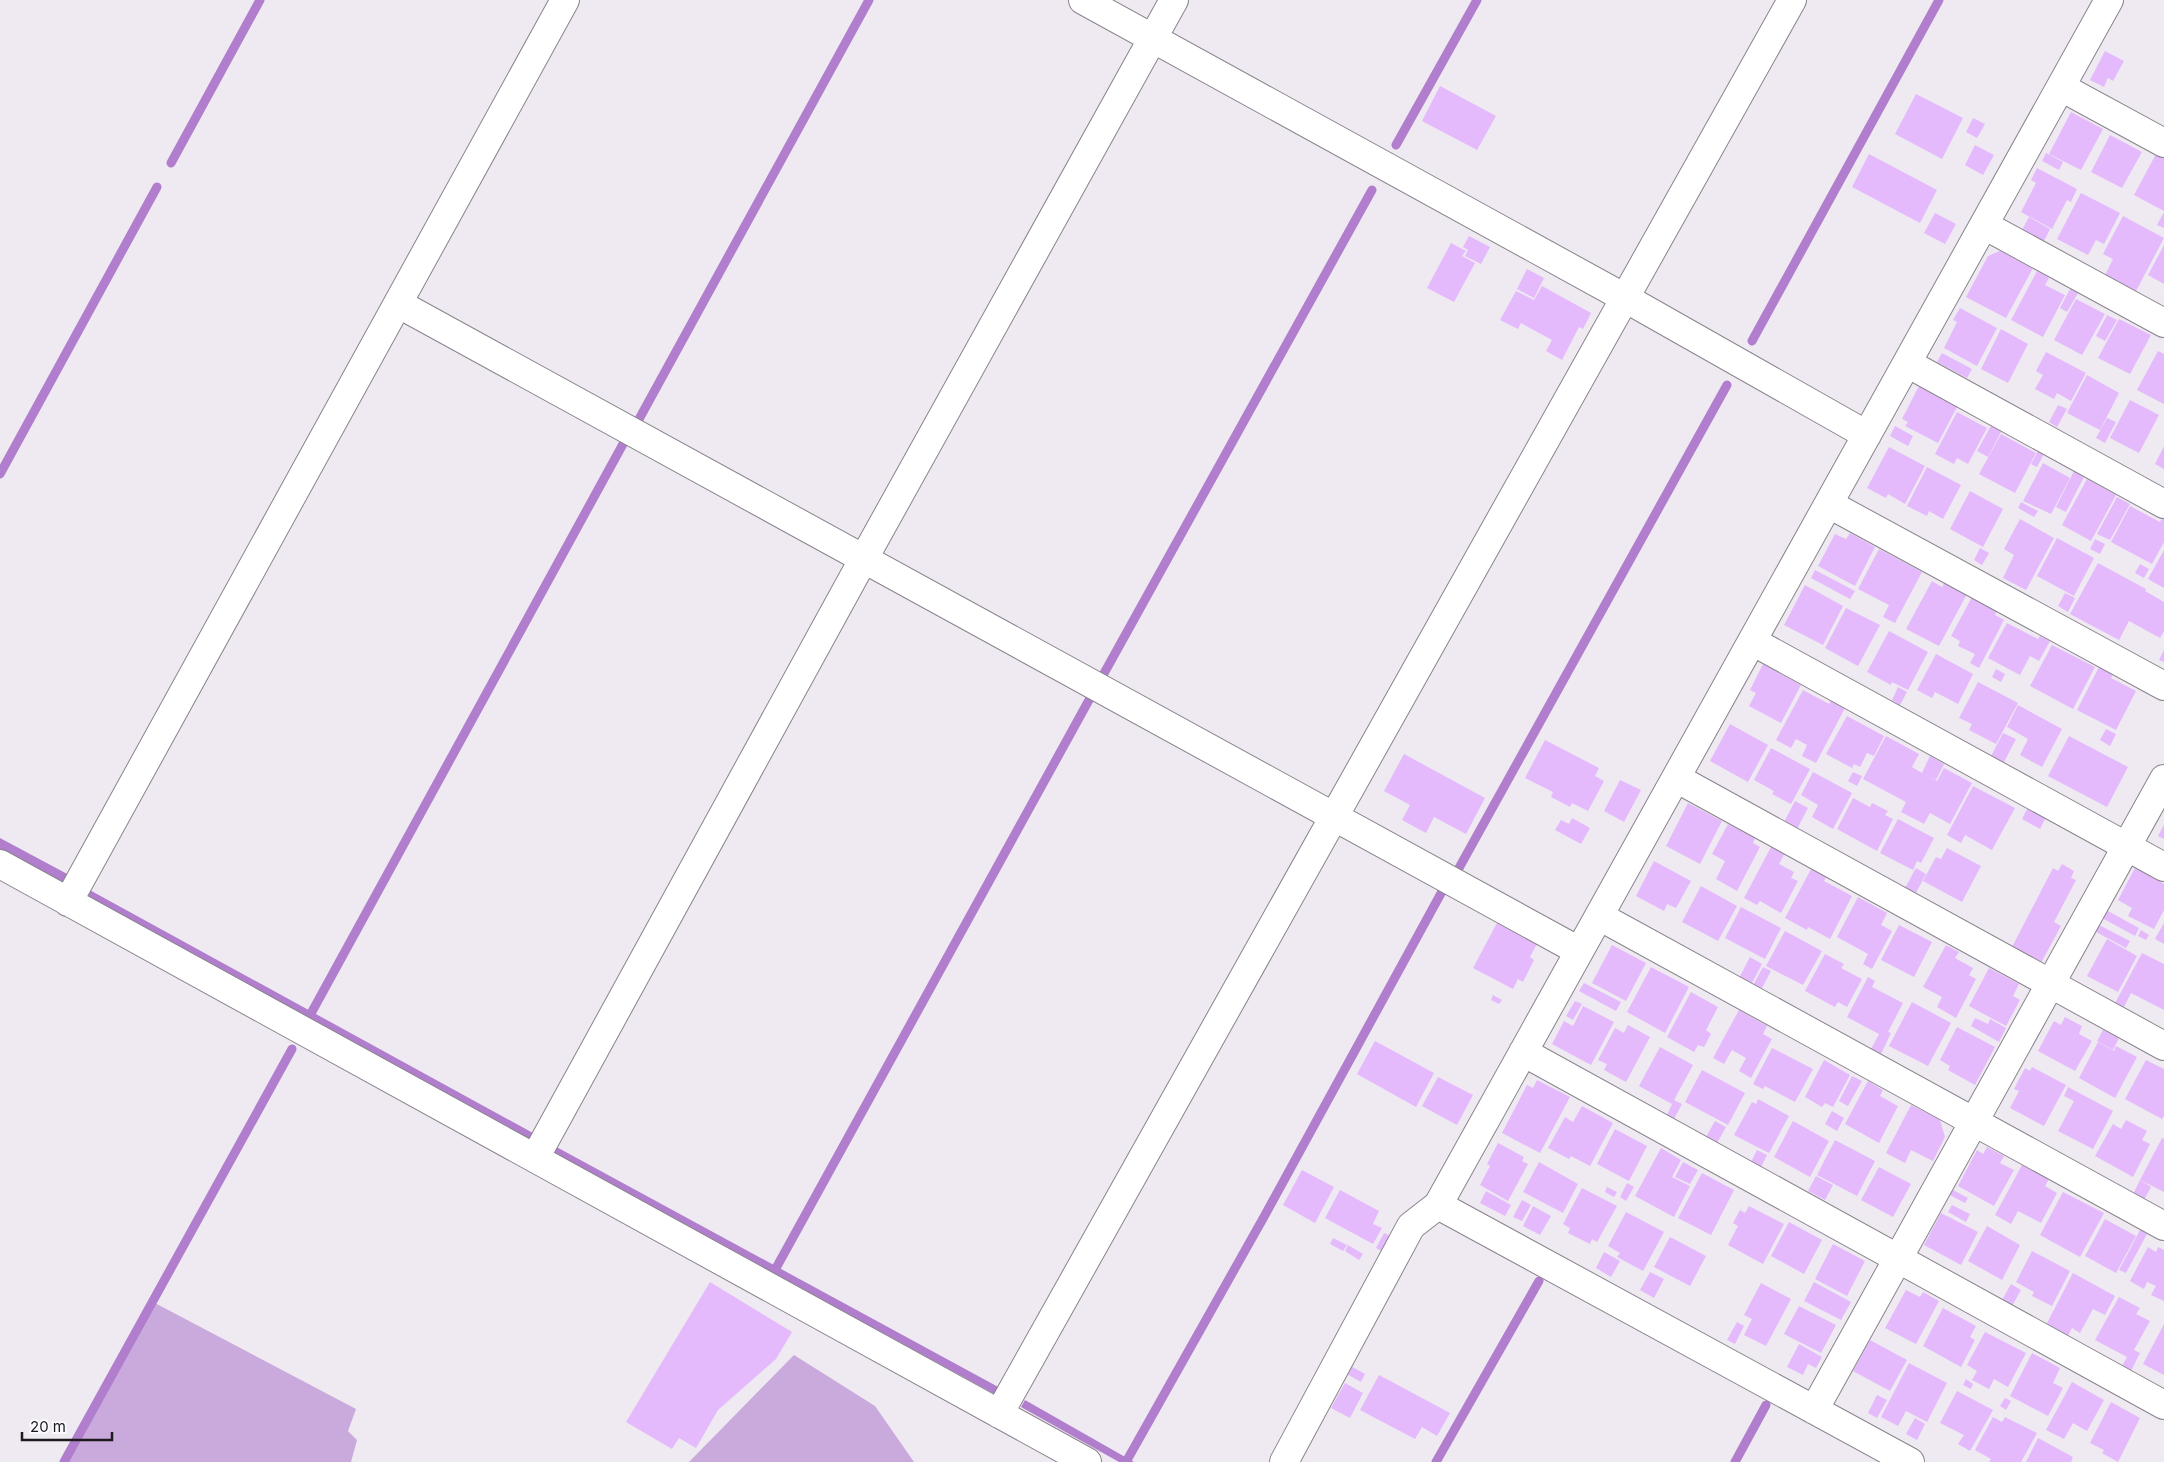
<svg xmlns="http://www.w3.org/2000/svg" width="2164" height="1462" font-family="Inter,sans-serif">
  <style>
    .green { fill: #caaadc }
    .water { fill: #b17ecd }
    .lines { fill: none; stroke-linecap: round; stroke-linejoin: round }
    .stream { stroke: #b17ecd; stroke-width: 9 }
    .building { fill: #e4bafc }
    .minor-casing { stroke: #89848c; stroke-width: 30 }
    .minor { stroke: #fff; stroke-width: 28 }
  </style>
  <rect width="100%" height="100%" fill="#efe9f2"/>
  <path class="green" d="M153 1302 356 1409 348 1431 357 1440 351 1462H64Z
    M794 1355 875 1406 914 1462H689Z"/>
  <path class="water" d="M0 838 71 876 64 884 0 849Z
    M86 888 533 1133 529 1141 82 895Z
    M551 1144 1002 1389 998 1396 548 1150Z
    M1025 1400 1134 1462H1119L1021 1407Z"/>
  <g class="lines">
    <path class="stream" d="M1396 145 1477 0
      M171 163 260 0
      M1752 341 1939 0
      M638 421 869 0
      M0 474 157 187
      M1102 677 1372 190
      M1459 868 1727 385
      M308 1019 623 444
      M775 1270 1089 700
      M64 1462 292 1049
      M1126 1462 1265 1215 1445 886
      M1436 1462 1539 1281
      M1735 1462 1766 1405"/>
  </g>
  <path class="building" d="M2105 51 2124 61 2113 81 2108 78 2104 87 2090 80Z
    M1440 86 1496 116 1477 150 1422 121Z
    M1916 94 1963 118 1942 159 1895 134Z
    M2071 112 2103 129 2081 170 2049 154Z
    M1973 118 1985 124 1977 138 1966 132Z
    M2110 135 2142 152 2122 188 2091 172Z
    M1975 145 1994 155 1983 175 1965 165Z
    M2046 153 2063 162 2059 170 2042 161Z
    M1869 154 1937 190 1920 223 1852 187Z
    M2156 154 2164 158V211L2134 195Z
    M2037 168 2077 189 2071 202 2067 200 2052 229 2021 212 2036 183 2031 180Z
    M2081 193 2120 213 2104 244 2096 240 2088 255 2057 239Z
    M2164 212V228L2157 225Z
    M1935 213 1956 224 1945 244 1924 233Z
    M2123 216 2164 238 2136 291 2105 275 2113 259 2103 254Z
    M2029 217 2050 229 2044 241 2022 230Z
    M1469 236 1490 247 1481 264 1465 256 1468 250 1463 247Z
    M1451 243 1466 251 1462 256 1475 263 1454 302 1427 288Z
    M2164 245V284L2148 275Z
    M2000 251 2033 268 2006 318 1966 297 1988 256Z
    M1527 269 1544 278 1534 298 1517 289Z
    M2037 271 2049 278 2045 285 2065 295 2043 337 2011 320Z
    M1542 286 1591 313 1583 329 1579 327 1562 360 1546 351 1552 340 1521 323 1518 329 1500 320 1516 291 1534 300Z
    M2070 289 2078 293 2067 312 2060 308Z
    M2076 299 2105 314 2082 355 2054 340Z
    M1960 308 1997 328 1977 366 1944 348 1957 322 1953 320Z
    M2107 315 2117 320 2105 341 2096 336Z
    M2119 319 2151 335 2130 374 2098 358Z
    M2001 329 2028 344 2008 383 1981 369Z
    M2158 351 2164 354V404L2137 390Z
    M2046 352 2086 373 2071 401 2057 393 2054 399 2035 389 2043 375 2036 371Z
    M1942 353 1972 369 1967 378 1937 362Z
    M2087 375 2119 393 2100 430 2067 413Z
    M1919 386 1957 407 1938 443 1905 426 1908 422 1902 419Z
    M2130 400 2159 415 2139 453 2110 438Z
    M2058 405 2067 409 2057 427 2049 422Z
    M1957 412 1987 428 1968 464 1957 458 1954 464 1935 454Z
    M2107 418 2116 422 2105 443 2096 438Z
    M1992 424 2002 430 1988 457 1977 451Z
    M1895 426 1913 436 1908 446 1890 436Z
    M2001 434 2036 453 2015 493 1979 474Z
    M2164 446V469L2155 464Z
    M1889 447 1925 466 1905 504 1888 494 1886 498 1867 488Z
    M2039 449 2045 452 2037 467 2031 464Z
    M2043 463 2070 478 2051 514 2023 501Z
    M1927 467 1961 485 1943 519 1929 511 1927 516 1907 506Z
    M2074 471 2084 477 2066 512 2056 507Z
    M2087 479 2116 495 2091 541 2062 525Z
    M1970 491 2003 509 1983 547 1950 529Z
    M2117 497 2130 504 2110 540 2097 534Z
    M2021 502 2038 511 2034 517 2018 508Z
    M2130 506 2160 522 2162 518 2164 519V542L2152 564 2111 542Z
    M2020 519 2054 538 2026 590 2003 578 2014 555 2004 549Z
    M1850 533 1875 547 1855 586 1818 566 1835 534 1846 539Z
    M2057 538 2094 558 2074 596 2037 576Z
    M2095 539 2105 544 2100 554 2090 549Z
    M1980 548 1989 553 1982 565 1974 560Z
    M1879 549 1922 572 1895 623 1883 617 1889 605 1858 589Z
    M2164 550V588L2148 579Z
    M2098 563 2146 589 2145 591 2164 602V631L2160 638 2129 621 2119 640 2070 614Z
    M2140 564 2149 569 2144 578 2135 573Z
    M1815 570 1855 591 1850 599 1811 578Z
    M1932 581 1942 587 1945 582 1967 594 1939 646 1906 629Z
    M1805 585 1843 606 1823 645 1784 625Z
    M2065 593 2075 598 2068 612 2058 606Z
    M1972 597 1997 611 1995 615 2004 620 1979 668 1970 663 1975 654 1958 646 1960 641 1951 636Z
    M1846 608 1880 625 1858 666 1825 648Z
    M2007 623 2038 639 2040 636 2050 641 2039 661 2030 656 2020 675 1988 658Z
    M1889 631 1928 652 1908 690 1892 682 1891 685 1867 672Z
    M2052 645 2095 667 2073 709 2030 686Z
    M2164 650V662L2159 660Z
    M1936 654 1973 674 1958 704 1935 692 1932 698 1917 690Z
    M1763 664 1801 685 1781 723 1749 706 1756 693 1750 690Z
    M2099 667 2113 674 2111 678 2136 691 2116 730 2077 710Z
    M1996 669 2005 674 2001 682 1992 677Z
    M1978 682 2018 703 1996 744 1969 730 1972 724 1959 718Z
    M1898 687 1907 692 1900 705 1892 700Z
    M1803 690 1829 704 1831 700 1845 708 1816 763 1802 756 1807 745 1796 739 1791 748 1776 740Z
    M2018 705 2062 729 2042 767 2020 755 2028 739 2007 727Z
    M1847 716 1884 736 1874 756 1867 753 1860 767 1854 764 1852 768 1826 754Z
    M1730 724 1768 745 1748 782 1710 761Z
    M2106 729 2116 734 2110 746 2100 740Z
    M2003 733 2016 739 2003 764 1990 758Z
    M1886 736 1919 754 1912 767 1922 773 1930 756 1944 764 1936 780 1926 775 1937 781 1944 768 1972 783 1950 824 1930 813 1924 824 1901 812 1906 802 1863 779Z
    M2069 736 2128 767 2107 807 2048 776Z
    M1545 740 1599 768 1595 776 1604 781 1588 811 1572 803 1570 807 1551 797 1553 792 1525 778Z
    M1771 748 1810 769 1791 804 1772 794 1774 791 1754 780Z
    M1404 754 1485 798 1466 834 1434 817 1426 833 1402 820 1410 805 1384 791Z
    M1813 772 1852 793 1833 829 1812 817 1818 805 1801 795Z
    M1853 772 1862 776 1857 786 1848 781Z
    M1620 780 1641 790 1624 822 1604 811Z
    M1973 786 2015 808 1992 850 1965 835 1961 843 1947 835Z
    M1853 798 1870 807 1872 803 1888 811 1885 815 1893 819 1877 851 1837 829Z
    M1795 801 1808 808 1797 829 1784 822Z
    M1688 803 1722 821 1700 864 1666 846Z
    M2028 807 2046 817 2040 829 2022 819Z
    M1572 818 1590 828 1581 844 1555 830 1561 820 1569 824Z
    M1898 819 1934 838 1921 863 1917 861 1913 870 1880 853Z
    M1728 824 1755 838 1753 843 1760 847 1737 891 1716 879 1725 861 1712 854Z
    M2164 825V839L2158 836Z
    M1771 847 1785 853 1779 864 1794 872 1791 878 1798 881 1781 913 1760 901 1757 905 1744 898Z
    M1947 848 1981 866 1962 902 1923 881 1936 857 1941 859Z
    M1654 861 1691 881 1676 908 1667 904 1664 911 1636 896Z
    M2062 864 2074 871 2071 878 2076 880 2054 922 2061 926 2041 963 2012 947 2053 868 2058 871Z
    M1916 868 1926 874 1916 893 1905 888Z
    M2135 868 2164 884V910L2154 929 2128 916 2132 908 2118 900Z
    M1811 869 1826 877 1824 881 1852 896 1830 939 1808 927 1807 930 1785 918Z
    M1701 886 1737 906 1718 941 1682 922Z
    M1858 897 1887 913 1881 925 1892 931 1872 969 1863 964 1868 954 1837 937Z
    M1741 907 1781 928 1765 959 1725 938Z
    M2106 910 2139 928 2135 936 2102 918Z
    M1498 921 1538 942 1530 957 1534 960 1523 982 1518 979 1513 989 1473 968Z
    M2164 923V944L2155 939Z
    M1899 925 1932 942 1914 977 1881 960Z
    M2099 925 2130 941 2126 948 2096 932Z
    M2141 930 2149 935 2146 940 2138 936Z
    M1785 931 1822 951 1803 985 1766 966Z
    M2107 939 2137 956 2118 992 2087 976Z
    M1612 945 1646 963 1626 1001 1592 983Z
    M1946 945 1959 952 1955 958 1973 968 1969 975 1976 979 1956 1018 1937 1007 1942 997 1923 987Z
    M2142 953 2164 964V1010L2131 993 2123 1009 2114 1005Z
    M1825 954 1844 964 1841 968 1862 979 1847 1007 1838 1002 1835 1007 1805 991Z
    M1750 957 1762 964 1751 985 1739 978Z
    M1651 967 1689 987 1665 1033 1627 1012Z
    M1763 967 1771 971 1761 990 1753 985Z
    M1989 968 2019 984 2013 996 2020 1000 2006 1026 1969 1006Z
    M1868 977 1875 981 1872 987 1903 1003 1888 1032 1891 1033 1881 1054 1871 1049 1879 1034 1847 1017Z
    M1584 983 1621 1002 1616 1011 1579 991Z
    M1691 992 1718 1007 1706 1030 1711 1034 1704 1047 1698 1045 1694 1052 1667 1037Z
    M1493 995 1502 1000 1499 1004 1491 1000Z
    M1575 1001 1582 1004 1573 1020 1566 1016Z
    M1912 1002 1951 1023 1928 1066 1889 1046Z
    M1583 1006 1614 1022 1591 1065 1552 1044 1564 1021 1573 1026Z
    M1739 1010 1767 1026 1763 1034 1772 1039 1751 1078 1739 1071 1746 1058 1732 1050 1724 1064 1713 1058Z
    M2065 1017 2082 1026 2079 1034 2092 1041 2075 1071 2038 1051 2054 1021 2061 1025Z
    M1975 1018 1988 1024 1990 1019 2006 1028 1999 1042 1971 1026Z
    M1628 1025 1650 1037 1626 1082 1604 1070 1607 1064 1598 1060 1615 1028 1624 1033Z
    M1957 1027 1995 1047 1975 1085 1948 1070 1950 1066 1940 1060Z
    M2103 1030 2119 1038 2113 1050 2097 1041Z
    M1375 1041 1434 1073 1416 1107 1357 1074Z
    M2098 1042 2114 1051 2116 1046 2137 1057 2115 1098 2079 1078Z
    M1660 1047 1693 1065 1674 1100 1682 1104 1674 1119 1667 1115 1672 1104 1639 1086Z
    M1772 1048 1813 1069 1795 1102 1765 1086 1763 1089 1753 1084Z
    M1824 1060 1850 1075 1833 1107 1825 1103 1822 1107 1805 1097Z
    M2146 1060 2164 1069V1116L2162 1119 2125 1099Z
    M2032 1067 2066 1085 2044 1126 2010 1108 2019 1091 2014 1089 2025 1068 2030 1071Z
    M1702 1070 1745 1093 1728 1125 1685 1102Z
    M1852 1076 1862 1081 1848 1106 1839 1101Z
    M1438 1077 1473 1095 1457 1125 1422 1106Z
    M1537 1080 1570 1097 1540 1153 1502 1133 1527 1085 1533 1088Z
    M1868 1081 1883 1090 1880 1096 1898 1106 1879 1143 1845 1124Z
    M2068 1087 2113 1111 2093 1149 2058 1131 2074 1101 2064 1096Z
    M1758 1099 1789 1116 1769 1153 1734 1135 1752 1102 1756 1104Z
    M1911 1105 1940 1120 1945 1137 1933 1161 1911 1150 1905 1163 1886 1153Z
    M1582 1106 1613 1123 1590 1166 1571 1156 1569 1159 1548 1148 1565 1117 1573 1122Z
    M1832 1111 1844 1118 1837 1131 1825 1124Z
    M2126 1120 2147 1131 2142 1140 2150 1144 2133 1177 2095 1156 2113 1124 2121 1129Z
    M1715 1121 1726 1127 1717 1143 1706 1137Z
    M1793 1121 1829 1141 1810 1177 1774 1157Z
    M1615 1129 1647 1146 1629 1181 1597 1164Z
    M2162 1138 2164 1139V1192L2140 1180Z
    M1835 1140 1875 1161 1857 1196 1817 1175Z
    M1498 1143 1524 1157 1522 1161 1528 1164 1508 1201 1480 1185 1490 1166 1487 1164Z
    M1987 1147 2004 1156 2000 1163 2014 1170 1994 1206 1958 1186 1977 1150 1983 1154Z
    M1661 1148 1681 1160 1672 1177 1690 1186 1674 1217 1635 1196Z
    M1757 1150 1767 1155 1760 1169 1750 1164Z
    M1539 1162 1578 1184 1563 1213 1523 1192Z
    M1683 1162 1698 1170 1690 1184 1675 1177Z
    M2022 1165 2049 1179 2045 1186 2057 1193 2041 1223 2018 1211 2011 1224 1995 1215Z
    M1879 1167 1911 1184 1893 1217 1861 1200Z
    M1302 1170 1334 1187 1315 1223 1283 1205Z
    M1702 1173 1734 1190 1711 1235 1678 1218Z
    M1816 1176 1833 1185 1825 1200 1808 1191Z
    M2140 1180 2151 1187 2144 1200 2133 1194Z
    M1627 1183 1634 1187 1626 1201 1620 1197Z
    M1607 1187 1617 1192 1614 1197 1605 1192Z
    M1582 1188 1617 1206 1597 1242 1592 1239 1590 1244 1568 1233 1570 1228 1563 1224Z
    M1340 1190 1379 1211 1373 1224 1382 1228 1373 1244 1325 1218Z
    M1953 1190 1968 1198 1965 1203 1950 1195Z
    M1486 1191 1511 1205 1505 1216 1480 1203Z
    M2063 1192 2104 1213 2080 1257 2040 1235Z
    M1522 1200 1531 1205 1522 1221 1513 1217Z
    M1952 1205 1970 1214 1966 1222 1948 1212Z
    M1533 1206 1551 1216 1540 1235 1523 1226Z
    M1749 1206 1784 1224 1763 1264 1728 1245 1738 1226 1733 1223 1740 1210 1745 1213Z
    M1626 1212 1664 1232 1643 1271 1617 1257 1620 1253 1608 1246Z
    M1941 1213 1978 1232 1961 1265 1924 1245Z
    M2105 1219 2136 1236 2116 1273 2085 1256Z
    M1789 1222 1822 1240 1804 1274 1771 1256Z
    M1987 1226 2020 1245 2002 1280 1968 1261Z
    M2140 1230 2147 1234 2126 1273 2119 1270Z
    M1384 1233 1395 1238 1387 1254 1376 1248Z
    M1670 1237 1706 1256 1690 1286 1654 1267Z
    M1333 1238 1347 1245 1343 1251 1330 1244Z
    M1833 1244 1865 1261 1847 1296 1815 1279Z
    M1348 1245 1363 1254 1359 1260 1345 1251Z
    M2148 1247 2156 1252 2158 1247 2164 1250V1301L2151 1295 2156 1286 2147 1282 2144 1289 2130 1281Z
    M2032 1251 2070 1271 2052 1306 2032 1296 2034 1292 2016 1282Z
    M1604 1252 1620 1261 1611 1277 1596 1268Z
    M1650 1272 1664 1279 1654 1298 1640 1290Z
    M2073 1273 2115 1296 2105 1315 2093 1309 2080 1333 2072 1328 2068 1336 2046 1325Z
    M710 1282 792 1332 776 1359 718 1410 696 1448 679 1438 672 1449 626 1422Z
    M1814 1282 1851 1302 1841 1320 1804 1301Z
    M1761 1283 1791 1299 1766 1346 1744 1335 1752 1319 1744 1315Z
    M2011 1284 2021 1290 2012 1306 2002 1300Z
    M1906 1290 1920 1297 1923 1292 1939 1301 1916 1344 1885 1328Z
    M2119 1297 2140 1308 2136 1314 2150 1321 2134 1350 2140 1353 2130 1373 2121 1368 2127 1357 2095 1340Z
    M1799 1306 1836 1325 1821 1353 1784 1334Z
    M1943 1308 1976 1326 1970 1337 1975 1340 1961 1367 1923 1346Z
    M1737 1322 1744 1326 1735 1344 1727 1340Z
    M2164 1324V1375L2143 1364Z
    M1985 1332 2026 1353 2008 1387 1994 1379 1989 1389 1972 1380 1977 1371 1967 1365Z
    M1870 1340 1907 1360 1890 1391 1853 1371Z
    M1799 1344 1822 1357 1816 1368 1808 1364 1803 1375 1787 1367Z
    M2032 1353 2060 1368 2053 1383 2063 1388 2048 1416 2010 1396Z
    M1909 1363 1947 1383 1927 1422 1906 1411 1898 1426 1881 1417Z
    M1349 1365 1365 1374 1361 1382 1345 1373Z
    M1379 1375 1450 1413 1437 1436 1422 1427 1415 1439 1360 1410Z
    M1966 1379 1973 1384 1971 1389 1963 1385Z
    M2072 1382 2104 1400 2087 1431 2073 1423 2064 1439 2046 1430Z
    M1345 1383 1363 1393 1350 1418 1331 1408Z
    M1957 1391 1993 1410 1970 1451 1958 1444 1964 1435 1940 1423Z
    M1877 1395 1887 1400 1877 1418 1868 1413Z
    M2005 1398 2011 1401 2006 1410 2000 1406Z
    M2111 1402 2140 1418 2118 1462 2102 1453 2104 1450 2090 1443Z
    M1993 1417 2002 1422 2005 1417 2037 1433 2021 1462H1989L1991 1459 1975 1450Z
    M1915 1418 1925 1424 1917 1440 1906 1434Z
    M2038 1438 2073 1457 2071 1462H2026Z"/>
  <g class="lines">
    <defs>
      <path id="minor" d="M1083 0 1625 298 1867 435
        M2061 87 2164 143
        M1984 225 2164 323
        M399 304 1579 951
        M1907 363 2164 504
        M1829 504 2164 686
        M1752 641 2164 867
        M1676 778 2164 1046
        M0 864 1087 1462
        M68 902 565 0
        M1599 916 2164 1226
        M1523 1052 2164 1405
        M535 1158 863 560 1174 0
        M1814 1410 2164 779
        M999 1414 1792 0
        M1284 1462 1411 1226 1438 1205
        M1910 1462 1438 1205 2109 0"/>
    </defs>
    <use href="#minor" class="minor-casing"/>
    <use href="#minor" class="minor"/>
  </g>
  <path d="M22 1432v8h90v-8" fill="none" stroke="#1c1a1d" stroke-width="2.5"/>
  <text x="30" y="1432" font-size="15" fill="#1c1a1d" stroke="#fbf7fe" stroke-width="4" paint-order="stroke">20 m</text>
</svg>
